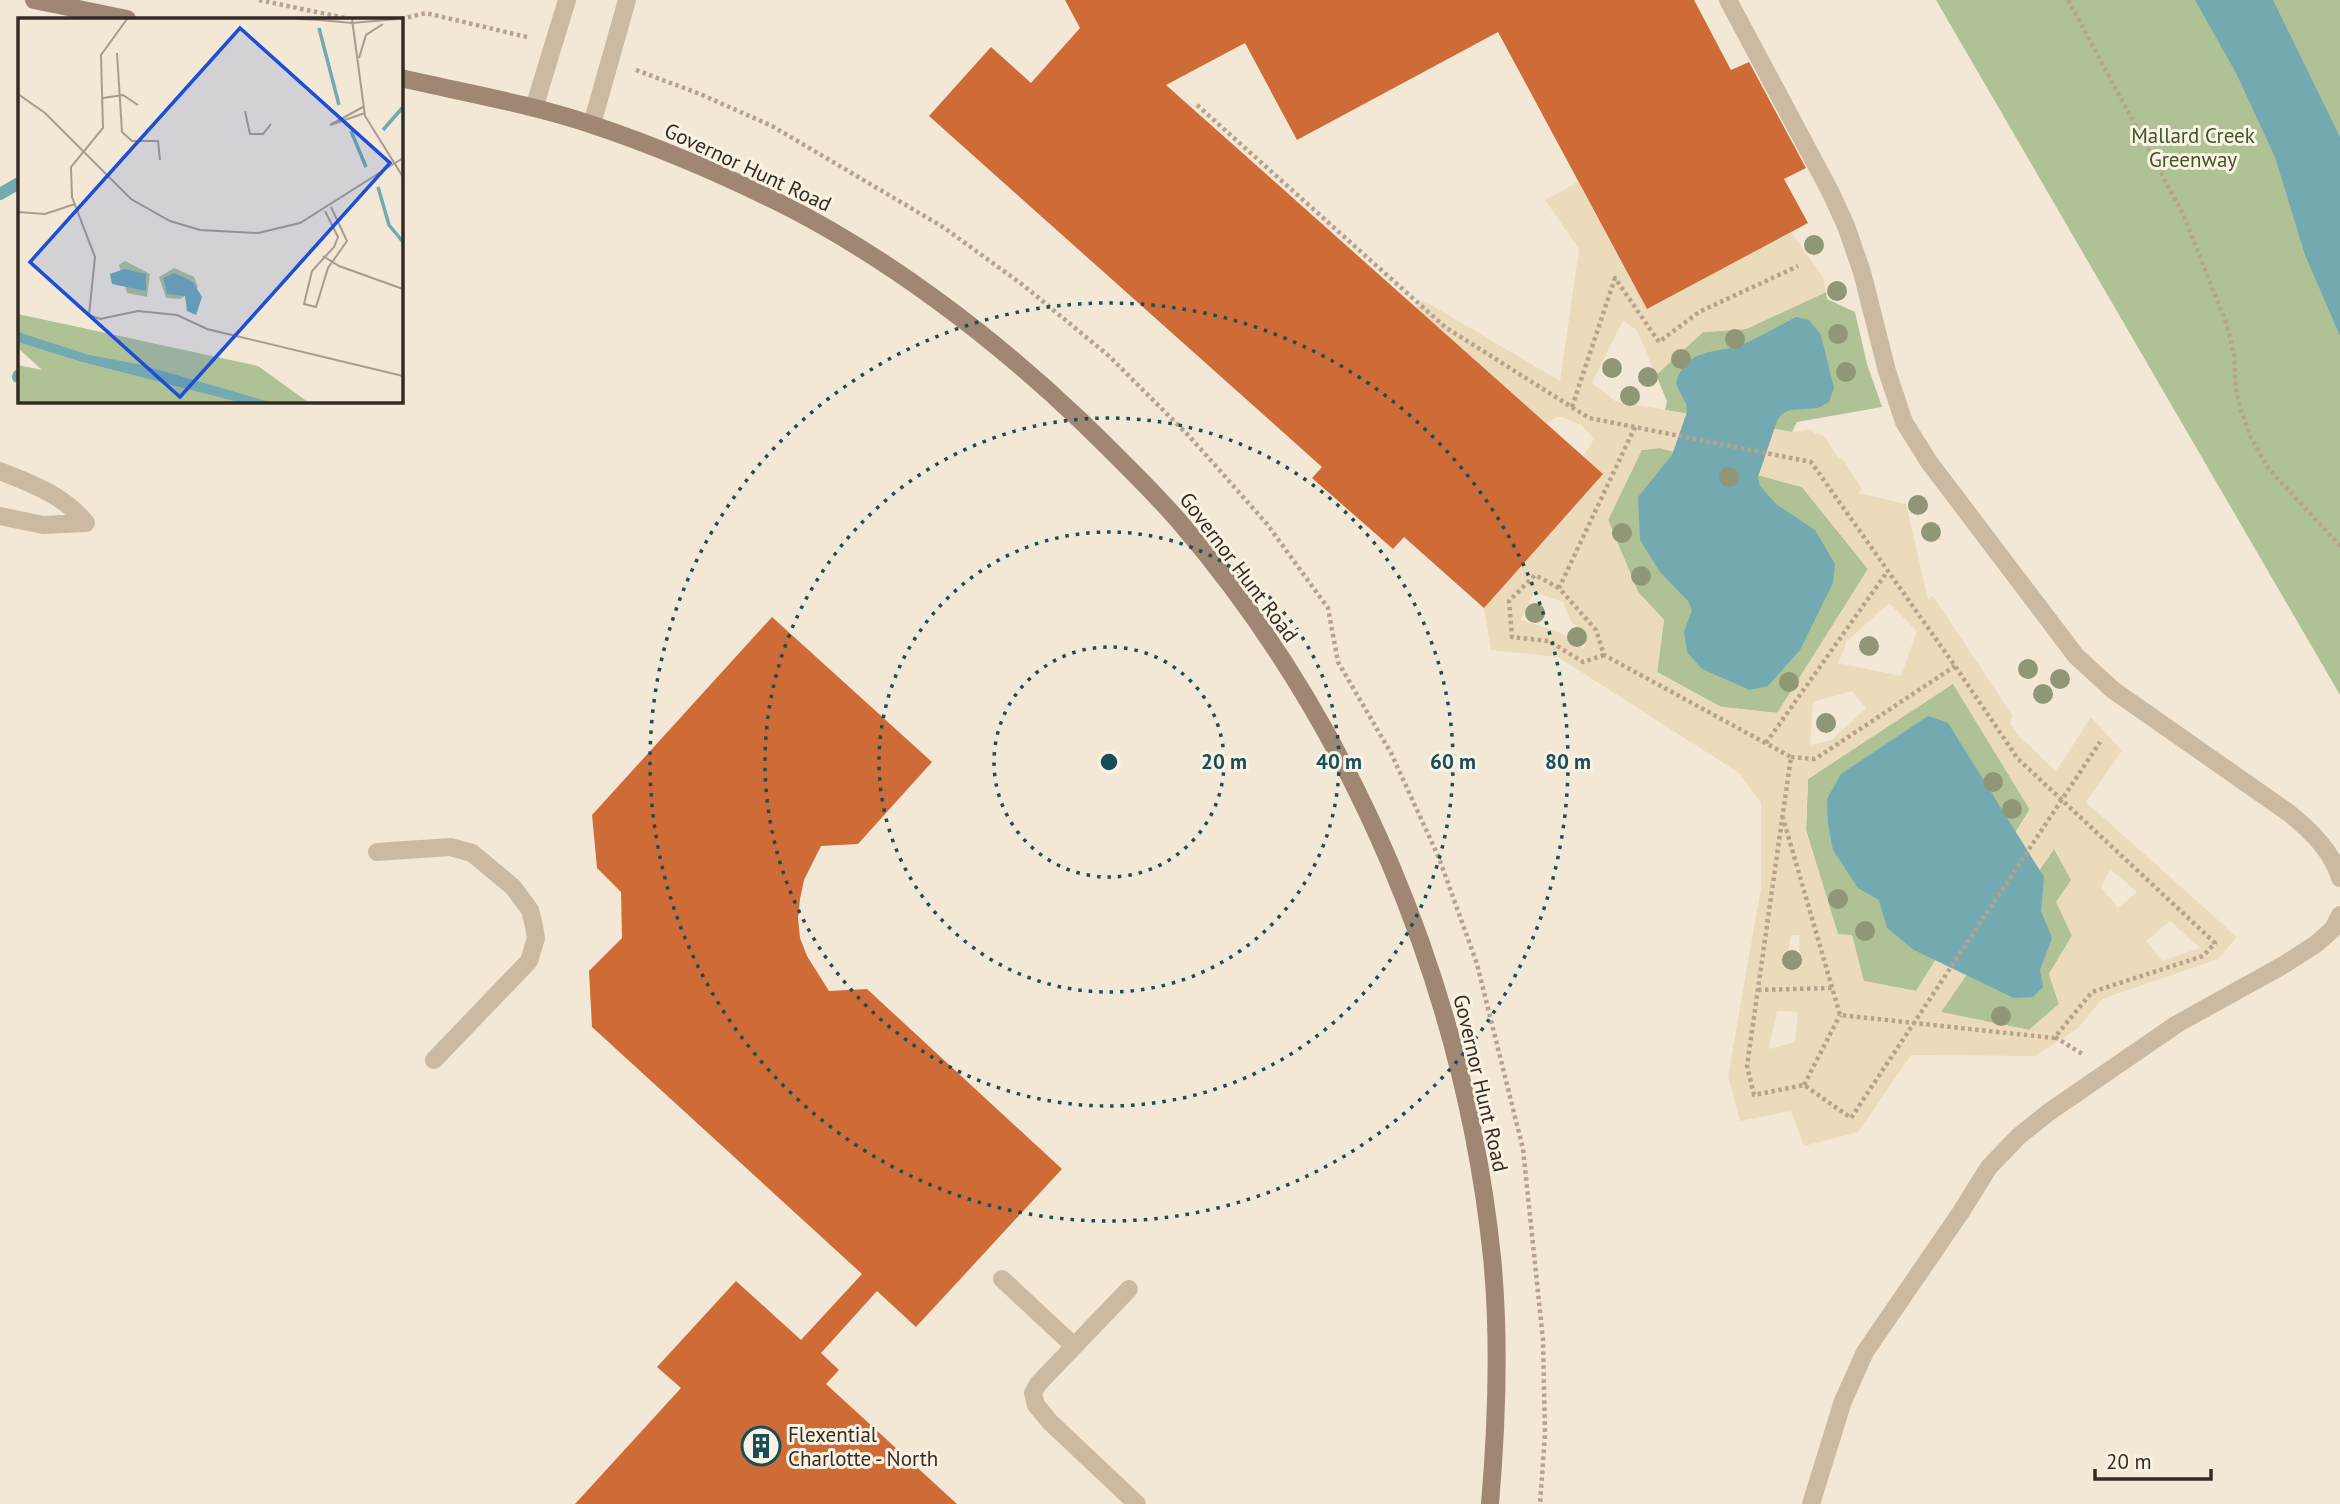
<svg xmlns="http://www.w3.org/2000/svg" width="2340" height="1504" font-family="'PT Sans',sans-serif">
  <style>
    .green { fill: #afc295 }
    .plaza { fill: #ecdbbb; fill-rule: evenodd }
    .water { fill: #73a9b1 }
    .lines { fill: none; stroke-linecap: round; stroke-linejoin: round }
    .stream { stroke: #73a9b1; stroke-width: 12 }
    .building { fill: #cf6b37 }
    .path { stroke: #b7a38c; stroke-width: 4.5; stroke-dasharray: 3.5 3.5; stroke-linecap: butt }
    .lane { stroke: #cbb9a1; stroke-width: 18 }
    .secondary { stroke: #9f8773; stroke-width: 18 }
    .tree { fill: #909776 }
    .ring { fill: none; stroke: #184e59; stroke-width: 3.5; stroke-dasharray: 3.5 7 }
    .labels { text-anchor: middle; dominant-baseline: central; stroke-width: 6; stroke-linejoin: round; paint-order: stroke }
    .park-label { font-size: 21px; fill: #3f5527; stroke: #faf2e2 }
    .street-label { font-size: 21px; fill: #352b25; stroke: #faf2e2 }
    .poi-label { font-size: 21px; fill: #352b25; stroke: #faf2e2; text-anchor: start }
    .inset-river { fill: none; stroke: #73a9b1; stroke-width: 3.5 }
    .inset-road { fill: none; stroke: #a79c8f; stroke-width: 2 }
    .view { fill: #1d4ed8; fill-opacity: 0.15; stroke: #1d4ed8; stroke-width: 3.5 }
    .inset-edge { fill: none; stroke: #352b25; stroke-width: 3.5 }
    .centre { fill: #184e59; stroke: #faf2e2; stroke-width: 3.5 }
    .ring-label { font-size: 21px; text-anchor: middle; font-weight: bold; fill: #184e59; stroke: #faf2e2; stroke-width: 6; stroke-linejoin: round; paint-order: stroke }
  </style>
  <rect width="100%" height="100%" fill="#f3e8d6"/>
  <path class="green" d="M1936 0H2340V695Z
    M1826 292 1827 299 1855 312 1867 364 1882 407 1797 422 1792 432 1665 410 1667 401 1656 375 1703 332 1746 329Z
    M1660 448 1802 487 1868 569 1778 713 1721 707 1657 672 1664 620 1638 592 1608 520 1641 450Z
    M1953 683 2030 809 1916 991 1863 981 1852 936 1838 935 1806 830 1808 779Z
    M2054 849 2072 880V936L2049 974 2059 1004 2029 1030 1940 1012Z"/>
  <path class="plaza" d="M1578 182 1647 309 1791 232 1823 277 1826 292 1746 329 1703 332 1656 375 1637 330 1623 321 1592 383 1615 401 1791 432 1811 429 1814 433 1823 435 1839 459 1842 458 1862 489 1858 493 1906 504 1928 599 1933 596 2012 715 2010 723 2019 736 2056 771 2091 717 2122 751 2086 802 2237 937 2218 959 2102 999 2078 1028 2035 1056 1911 1055 1858 1132 1804 1146 1791 1111 1740 1121 1728 1076 1761 888V803L1739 773 1558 657 1491 650 1484 608 1594 439 1581 425 1563 417H1556L1546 424 1416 308 1423 300 1560 381 1579 249 1545 200ZM1660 448 1802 487 1868 569 1777 713 1721 707 1657 673 1664 620 1638 592 1608 520 1642 450ZM1534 592 1563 602 1570 620 1586 637 1584 649 1559 632 1521 620ZM1889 603 1917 631 1901 676 1838 663 1847 641ZM1953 684 2030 810 1916 991 1864 981 1852 935 1838 934 1806 830 1808 779ZM1852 691 1866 708 1832 740 1810 745 1813 702ZM2054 849 2071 880 2056 902 2072 936 2049 974 2059 1004 2029 1030 1941 1012ZM2110 869 2137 892 2118 908 2101 887ZM2170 921 2200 948 2162 961 2146 941ZM1791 935H1799L1800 966H1785ZM1777 1011 1798 1012 1795 1042 1769 1049Z"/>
  <path class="water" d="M2195 0H2273L2340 137V336L2305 255 2275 157 2236 73Z
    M1796 317 1809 320 1821 335 1834 388 1829 402 1818 408 1790 410 1782 414 1777 421 1758 477 1760 486 1776 504 1815 530 1835 564 1833 583 1800 650 1768 686 1750 690 1702 669 1687 652 1684 632 1692 610 1688 601 1660 572 1640 540 1638 497 1672 455 1687 412 1686 404 1676 384C1686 345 1719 355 1746 343 1763 335 1779 326 1796 317Z
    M1928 716 1948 723 2044 877 2041 911 2052 938 2040 970 2043 987 2033 997 2014 998 1914 950 1887 928 1879 900 1858 888 1833 850 1828 824 1827 799 1841 774Z"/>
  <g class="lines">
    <path class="stream" d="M0 194 19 183
      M18 377 19 375"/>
  </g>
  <path class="building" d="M1065 0H1694L1731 70 1749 62 1806 168 1784 179 1808 223 1647 309 1498 32 1297 140 1245 43 1166 85 1603 474 1484 608 1404 537 1393 549 1312 478 1322 467 929 116 991 47 1031 83 1080 28Z
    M772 617 932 762 858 844 821 846 804 880 800 899 798 918 800 938 807 956 829 991 867 989 1062 1169 916 1327 877 1291 821 1353 839 1370 826 1384 957 1504H575L681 1388 657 1367 736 1281 801 1340 862 1274 592 1027 589 971 622 938 621 892 597 868 592 815Z"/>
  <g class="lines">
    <path class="path" d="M259 0 350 19
      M2068 0 2183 214 2226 323 2234 353 2236 390 2240 407 2250 436 2268 468 2340 546
      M401 19 426 13 527 37
      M636 70 700 94 772 126 943 227 1023 285 1109 356 1190 437 1267 524 1328 608 1338 662 1391 753 1439 858 1477 964 1523 1149 1543 1340 1545 1434 1540 1504
      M1197 105 1445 327 1589 418 1811 462 1955 666 2018 759 2215 943 2203 956 2092 992 2054 1038 1840 1015 1783 818
      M1572 407 1615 278 1659 342 1699 312 1798 266
      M1635 427 1559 588 1596 630 1604 655 1791 757 1747 1066 1754 1095 1804 1085 1851 1118 2100 742
      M1559 588 1535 575 1509 601 1512 637 1549 641 1583 662 1604 655
      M1766 743 1887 572
      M1791 757 1815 759 1955 666
      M1758 990 1832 988
      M2055 1037 2084 1055
      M1804 1085 1840 1015"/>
    <path class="lane" d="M1728 0 1830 191 1846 226 1862 272 1887 371 1904 422 1929 462 2076 656 2113 690 2289 813C2310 830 2332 851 2340 878
      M534 108 567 0
      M592 124 627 0
      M0 471C32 484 64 495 86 523L43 525 0 516
      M377 852 450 847 472 853 513 887 530 910 534 926 536 938 529 961 434 1060
      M1002 1279 1074 1346
      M1129 1289 1038 1384 1033 1393 1036 1405 1050 1422 1137 1504
      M1811 1504 1843 1401 1865 1352 1961 1212 1989 1167 2019 1136 2049 1112 2177 1024 2285 964 2316 944 2333 929 2340 915"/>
    <path class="secondary" d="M34 0 127 19
      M401 78C465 93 531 104 593 125 656 146 717 172 776 201 885 255 993 337 1081 421 1114 453 1147 485 1178 520 1354 724 1464 989 1492 1257 1500 1338 1497 1422 1490 1504"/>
  </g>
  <g class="tree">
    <circle cx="1814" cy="245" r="10"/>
    <circle cx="1837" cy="291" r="10"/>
    <circle cx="1838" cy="334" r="10"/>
    <circle cx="1735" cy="339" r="10"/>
    <circle cx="1681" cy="359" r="10"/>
    <circle cx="1612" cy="368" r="10"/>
    <circle cx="1846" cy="372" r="10"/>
    <circle cx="1648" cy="377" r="10"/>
    <circle cx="1630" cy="396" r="10"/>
    <circle cx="1729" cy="477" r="10"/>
    <circle cx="1918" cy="505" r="10"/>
    <circle cx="1931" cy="532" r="10"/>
    <circle cx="1622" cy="533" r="10"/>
    <circle cx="1641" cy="576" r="10"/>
    <circle cx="1535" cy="613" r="10"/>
    <circle cx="1577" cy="637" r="10"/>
    <circle cx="1869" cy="646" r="10"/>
    <circle cx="2028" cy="669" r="10"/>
    <circle cx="2060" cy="679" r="10"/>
    <circle cx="1789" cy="682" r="10"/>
    <circle cx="2043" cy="694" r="10"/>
    <circle cx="1826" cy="723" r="10"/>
    <circle cx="1993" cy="782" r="10"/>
    <circle cx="2012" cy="809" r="10"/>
    <circle cx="1838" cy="899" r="10"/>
    <circle cx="1865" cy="931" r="10"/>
    <circle cx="1792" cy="960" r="10"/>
    <circle cx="2001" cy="1016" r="10"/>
  </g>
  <g class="ring">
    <circle cx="1109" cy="762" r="115"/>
    <circle cx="1109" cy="762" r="230"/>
    <circle cx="1109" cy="762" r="344"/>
    <circle cx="1109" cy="762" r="459"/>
  </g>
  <defs>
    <symbol id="building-ring" viewBox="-11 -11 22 22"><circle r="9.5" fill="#faf2e2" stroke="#184e59" stroke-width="1.5"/><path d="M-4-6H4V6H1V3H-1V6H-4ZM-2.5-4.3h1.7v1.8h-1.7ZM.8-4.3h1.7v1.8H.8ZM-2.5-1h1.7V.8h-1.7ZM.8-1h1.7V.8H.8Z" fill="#184e59"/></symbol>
  </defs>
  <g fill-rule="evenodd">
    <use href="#building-ring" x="739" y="1424" width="44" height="44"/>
  </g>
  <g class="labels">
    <g class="park-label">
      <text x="2193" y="135">Mallard Creek<tspan x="2193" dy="24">Greenway</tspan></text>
    </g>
    <g class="street-label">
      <text transform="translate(748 167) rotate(25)">Governor Hunt Road</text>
      <text transform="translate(1239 567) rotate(53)">Governor Hunt Road</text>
      <text transform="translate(1481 1083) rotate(77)">Governor Hunt Road</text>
    </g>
    <g class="poi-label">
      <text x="788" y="1434">Flexential<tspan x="788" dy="24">Charlotte - North</tspan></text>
    </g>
  </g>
  <g transform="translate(18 18)">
    <rect width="385" height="385" fill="#f3e8d6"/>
    <path d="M107 243 132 256 129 279 109 275 101 247ZM156 250 176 259 180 269 162 281 148 280 141 259ZM0 296 240 348 290 384H0V347L24 352 0 330Z" fill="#afc295"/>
    <path d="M106 251 128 256V273L94 266 92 256ZM156 255 175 264 184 279 178 297 169 293 167 278 149 276 145 260ZM0 314 71 337 120 346 252 384H220L61 343 0 324Z" fill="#73a9b1"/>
    <path class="inset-river" d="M301 10 321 87M365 112 385 89M333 113 348 149M360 169 371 207 385 224"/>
    <path class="inset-road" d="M109 1 83 37 85 110 53 149 54 179 77 239 71 297 82 301 120 293 159 297 189 311 385 358M279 1 302 2M308 1 302 2 334 5 379 1M334 1 347 98 385 159M99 35 104 114 114 123H140L142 142M341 40 348 17 365 6M0 76 27 95 113 181 152 203 182 212 240 215 282 205 385 140M85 80 105 77 120 87M345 89 312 107 347 95M227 93 232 116H245L253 106M307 193 320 219 316 229 294 253 286 286 298 289 310 250 329 223 313 189M0 194 27 196 57 186M305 238 321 248 385 271"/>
    <path class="view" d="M222 10 372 145 162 379 12 244Z"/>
    <rect width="385" height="385" class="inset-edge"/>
  </g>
  <circle cx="1109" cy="762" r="10" class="centre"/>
  <g class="ring-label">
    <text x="1224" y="769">20 m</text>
    <text x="1339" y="769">40 m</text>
    <text x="1453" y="769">60 m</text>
    <text x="1568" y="769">80 m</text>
  </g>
  <path d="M2095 1469v10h116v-10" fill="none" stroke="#352b25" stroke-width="3.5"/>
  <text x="2106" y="1469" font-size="21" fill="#352b25" stroke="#faf2e2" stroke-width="5" paint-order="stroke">20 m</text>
</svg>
